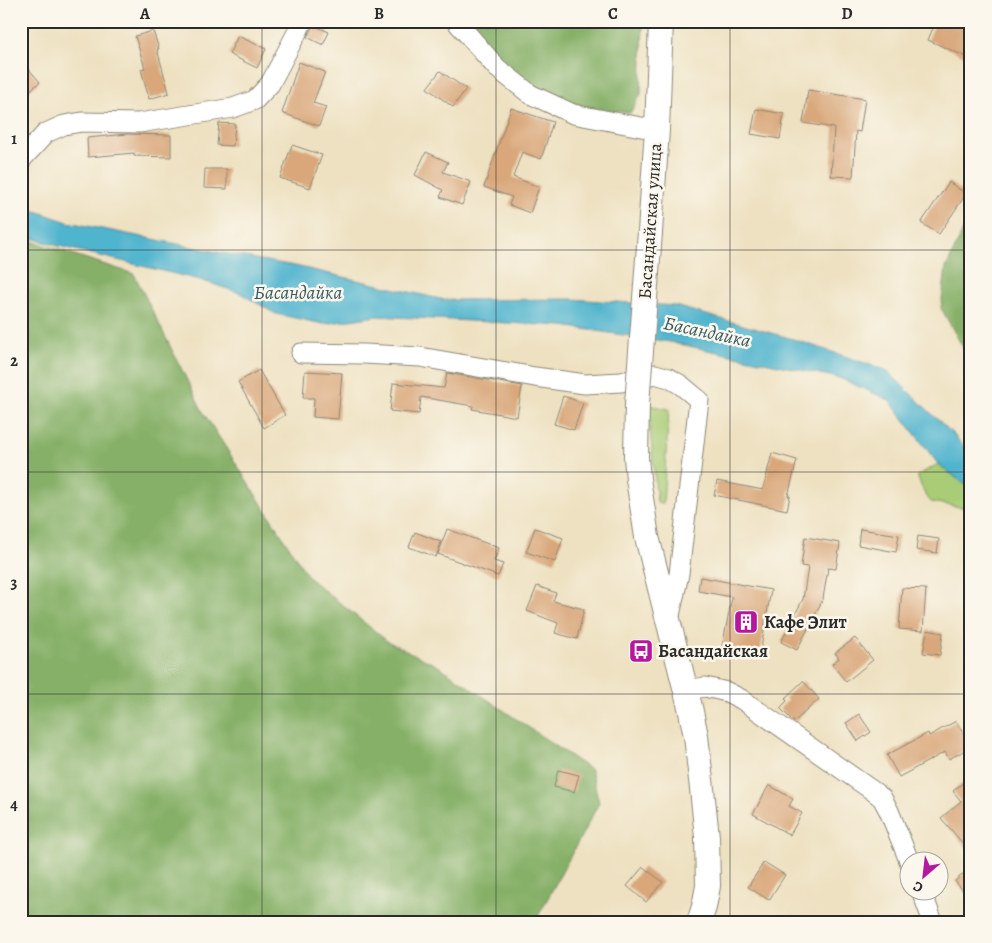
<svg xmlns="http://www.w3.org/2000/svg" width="992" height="943" font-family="Alegreya,serif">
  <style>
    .green { fill: #a9cc76; stroke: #6a7c50 }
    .forest { fill: #86b067; stroke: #586e49 }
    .water { fill: #4fb4ce; stroke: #3d707c }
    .building { fill: #d9a77a }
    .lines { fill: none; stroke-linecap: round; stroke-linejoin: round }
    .minor-casing { stroke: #8c8676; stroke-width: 21 }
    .tertiary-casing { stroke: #8c8676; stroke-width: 26 }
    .minor { stroke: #fff; stroke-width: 19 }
    .tertiary { stroke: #fff; stroke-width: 24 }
    .tertiary-bridge-casing { stroke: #8c8676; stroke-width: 26; stroke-linecap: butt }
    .tertiary-bridge { stroke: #fff; stroke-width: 24 }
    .grid { fill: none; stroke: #2b2b2b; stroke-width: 1; stroke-opacity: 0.55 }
    .labels { text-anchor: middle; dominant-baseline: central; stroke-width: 5; stroke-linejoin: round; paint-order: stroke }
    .street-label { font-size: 18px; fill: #2b2b2b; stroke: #fbf7ec }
    .poi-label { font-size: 18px; font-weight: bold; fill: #2b2b2b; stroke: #fbf7ec; text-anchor: start }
    .water-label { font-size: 19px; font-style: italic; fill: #385b64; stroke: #fbf7ec }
    .neatline { fill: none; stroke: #2b2b2b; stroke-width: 2 }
    .grid-label { font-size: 16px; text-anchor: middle; font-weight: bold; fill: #2b2b2b }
  </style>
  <rect width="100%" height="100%" fill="#fbf7ec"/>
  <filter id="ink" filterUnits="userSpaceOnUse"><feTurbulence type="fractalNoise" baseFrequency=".02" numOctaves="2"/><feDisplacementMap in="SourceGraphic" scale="10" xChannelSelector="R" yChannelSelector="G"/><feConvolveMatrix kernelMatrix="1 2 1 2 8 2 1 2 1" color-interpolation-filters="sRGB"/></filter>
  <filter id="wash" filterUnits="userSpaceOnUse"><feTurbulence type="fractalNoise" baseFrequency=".0096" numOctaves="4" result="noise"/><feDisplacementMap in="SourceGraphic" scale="20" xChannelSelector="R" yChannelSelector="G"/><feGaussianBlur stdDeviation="1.12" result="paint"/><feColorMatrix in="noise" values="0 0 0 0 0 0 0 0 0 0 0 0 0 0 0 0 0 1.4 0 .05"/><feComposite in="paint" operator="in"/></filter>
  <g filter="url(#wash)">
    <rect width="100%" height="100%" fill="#eee1c1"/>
    <path class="green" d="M648 405 669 409 663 504 657 503Z
      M938 464 971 489V509L931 502 926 497 917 476Z"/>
    <path class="forest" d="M464 21H643L641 94 630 113 585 107 557 97 543 93 526 78 482 46Z
      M971 213V362L941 308 946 268Z
      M21 238 134 274 203 412 309 578 387 641 440 667 591 770 599 803 535 922H21Z"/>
    <path class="water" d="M21 206 68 222 222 253 295 266 445 300 572 299 675 306 793 339 886 370 953 434 971 455V489L938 464 889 400 839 378 670 342 563 326 377 316 323 324 276 314 240 293 200 280 55 245 21 235Z"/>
    <g id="blocks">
      <path class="building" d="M936 21H971V59L928 40Z
        M313 25 329 32 323 45 307 37Z
        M153 31 159 49H157L169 93 149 99 141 69 145 68 135 36Z
        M238 36 266 49 257 68 229 54Z
        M21 60 40 82 21 98Z
        M299 62 325 72 313 103 326 107 319 126 282 113Z
        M440 71 466 89 453 107 427 88Z
        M808 90 865 99 860 132 856 131 853 177 831 176 834 128 803 123Z
        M511 108 553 122 541 159 522 152 513 177 539 187 530 213 509 205 512 197 484 187Z
        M756 109 784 114 780 139 751 134Z
        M219 123 235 124 233 146 217 145Z
        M127 134 171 135V157L134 156V153L88 157 87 138Z
        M292 145 322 155 310 188 280 178Z
        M426 152 448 162 443 172 471 182 462 205 440 197 443 190 415 175Z
        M205 169H227V189L204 188Z
        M949 182 966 194 939 234 921 223Z
        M259 370 285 415 264 428 238 382Z
        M305 371 342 373 338 419 313 417 314 398H303Z
        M447 373 522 386 517 417 472 409 473 406 421 397 419 414 390 411 393 383 444 388Z
        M563 396 583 403 574 430 554 424Z
        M772 453 797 460 788 496H790L787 510 714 495 717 481 763 490Z
        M535 528 563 538 555 562 526 552Z
        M447 529 499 548 494 561 503 564 498 576 438 554Z
        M860 529 899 535 896 552 858 545Z
        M415 532 441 542 436 557 409 547Z
        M918 536 939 539 937 553 916 550Z
        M805 537 840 543 836 569 828 568 823 599 797 650 781 642 803 599 808 567 801 566Z
        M700 577 771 590 760 654 722 647 732 597 698 591Z
        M537 586 556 593 553 601 584 609 577 639 555 633 558 623 527 611Z
        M902 588 926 589 923 631 899 629Z
        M927 630 943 633 940 655 923 653Z
        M855 638 873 660 846 682 832 664 839 658 835 653Z
        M803 681 819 699 794 722 780 708 787 701 785 698Z
        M859 714 871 732 858 741 846 723Z
        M956 721 971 747 949 759 945 752 899 777 887 755 928 733 929 736Z
        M558 770 579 775 574 792 554 787Z
        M971 776V853L941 818 961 801 953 791Z
        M769 785 793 799 789 806 802 813 790 835 753 814Z
        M764 862 785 875 769 900 748 887Z
        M643 867 663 882 646 902 627 886Z
        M971 867V900L955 881Z"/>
    </g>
  </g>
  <g filter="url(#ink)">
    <use href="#blocks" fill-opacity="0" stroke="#8c8676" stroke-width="1"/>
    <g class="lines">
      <defs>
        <path id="minor" d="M456 21 497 68 530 94 573 114 657 130
          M21 160 46 133 64 125 82 122 139 123 233 108 255 100 270 84 303 21
          M301 353 364 354 420 357 535 377 585 384 621 382 655 374 669 378 681 385 699 400 679 574 669 620
          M686 690 705 687 727 692 741 699 873 791 882 798 889 811 910 863
          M921 890 933 922"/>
        <path id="tertiary" d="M650 232 657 130 661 21
          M637 404 636 457 638 479 647 537 690 707 696 736 702 789 707 837 708 886 704 907 699 922"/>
      </defs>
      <use href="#minor" class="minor-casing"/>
      <use href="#tertiary" class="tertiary-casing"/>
      <use href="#minor" class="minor"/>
      <use href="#tertiary" class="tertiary"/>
      <defs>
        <path id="tertiary-bridge" d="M637 404 650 232"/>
      </defs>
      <use href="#tertiary-bridge" class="tertiary-bridge-casing"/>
      <use href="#tertiary-bridge" class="tertiary-bridge"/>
    </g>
  </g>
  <path class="grid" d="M262 21V922M496 21V922M730 21V922M21 250H971M21 472H971M21 694H971"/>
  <defs>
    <symbol id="building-square" viewBox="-11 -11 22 22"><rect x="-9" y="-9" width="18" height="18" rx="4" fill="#b5179e" stroke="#fbf7ec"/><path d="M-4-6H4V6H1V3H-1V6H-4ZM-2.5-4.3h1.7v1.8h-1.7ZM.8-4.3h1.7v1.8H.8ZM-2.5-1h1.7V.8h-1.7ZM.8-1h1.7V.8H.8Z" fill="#fff"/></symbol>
    <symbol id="bus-square" viewBox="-11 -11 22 22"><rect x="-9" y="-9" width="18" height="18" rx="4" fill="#b5179e" stroke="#fbf7ec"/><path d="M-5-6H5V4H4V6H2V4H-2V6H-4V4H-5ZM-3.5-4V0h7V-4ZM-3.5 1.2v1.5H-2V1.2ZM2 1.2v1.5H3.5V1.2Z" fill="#fff"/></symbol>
  </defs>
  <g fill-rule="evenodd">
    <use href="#building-square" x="732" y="608" width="28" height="28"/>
    <use href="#bus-square" x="627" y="637" width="28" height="28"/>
  </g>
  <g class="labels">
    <g class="street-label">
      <text transform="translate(650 221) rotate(-86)">Басандайская улица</text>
    </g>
    <g class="poi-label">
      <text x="764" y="622">Кафе Элит</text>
      <text x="658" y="651">Басандайская</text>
    </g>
    <g class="water-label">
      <text x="298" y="293">Басандайка</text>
      <text transform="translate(707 332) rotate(12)">Басандайка</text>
    </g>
  </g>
  <rect width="992" height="943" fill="none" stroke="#fbf7ec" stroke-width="55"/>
  <g transform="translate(924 876) rotate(208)"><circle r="24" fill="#fbf7ec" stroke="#a8a59f"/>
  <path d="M0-4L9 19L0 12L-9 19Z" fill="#b5179e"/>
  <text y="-8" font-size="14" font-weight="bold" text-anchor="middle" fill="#2b2b2b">С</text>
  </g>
  <rect x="28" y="28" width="936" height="888" class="neatline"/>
  <g class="grid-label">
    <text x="145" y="19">A</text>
    <text x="379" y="19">B</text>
    <text x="613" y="19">C</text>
    <text x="847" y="19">D</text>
    <text x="14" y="144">1</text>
    <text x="14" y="366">2</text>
    <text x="14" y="588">3</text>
    <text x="14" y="810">4</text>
  </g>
</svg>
